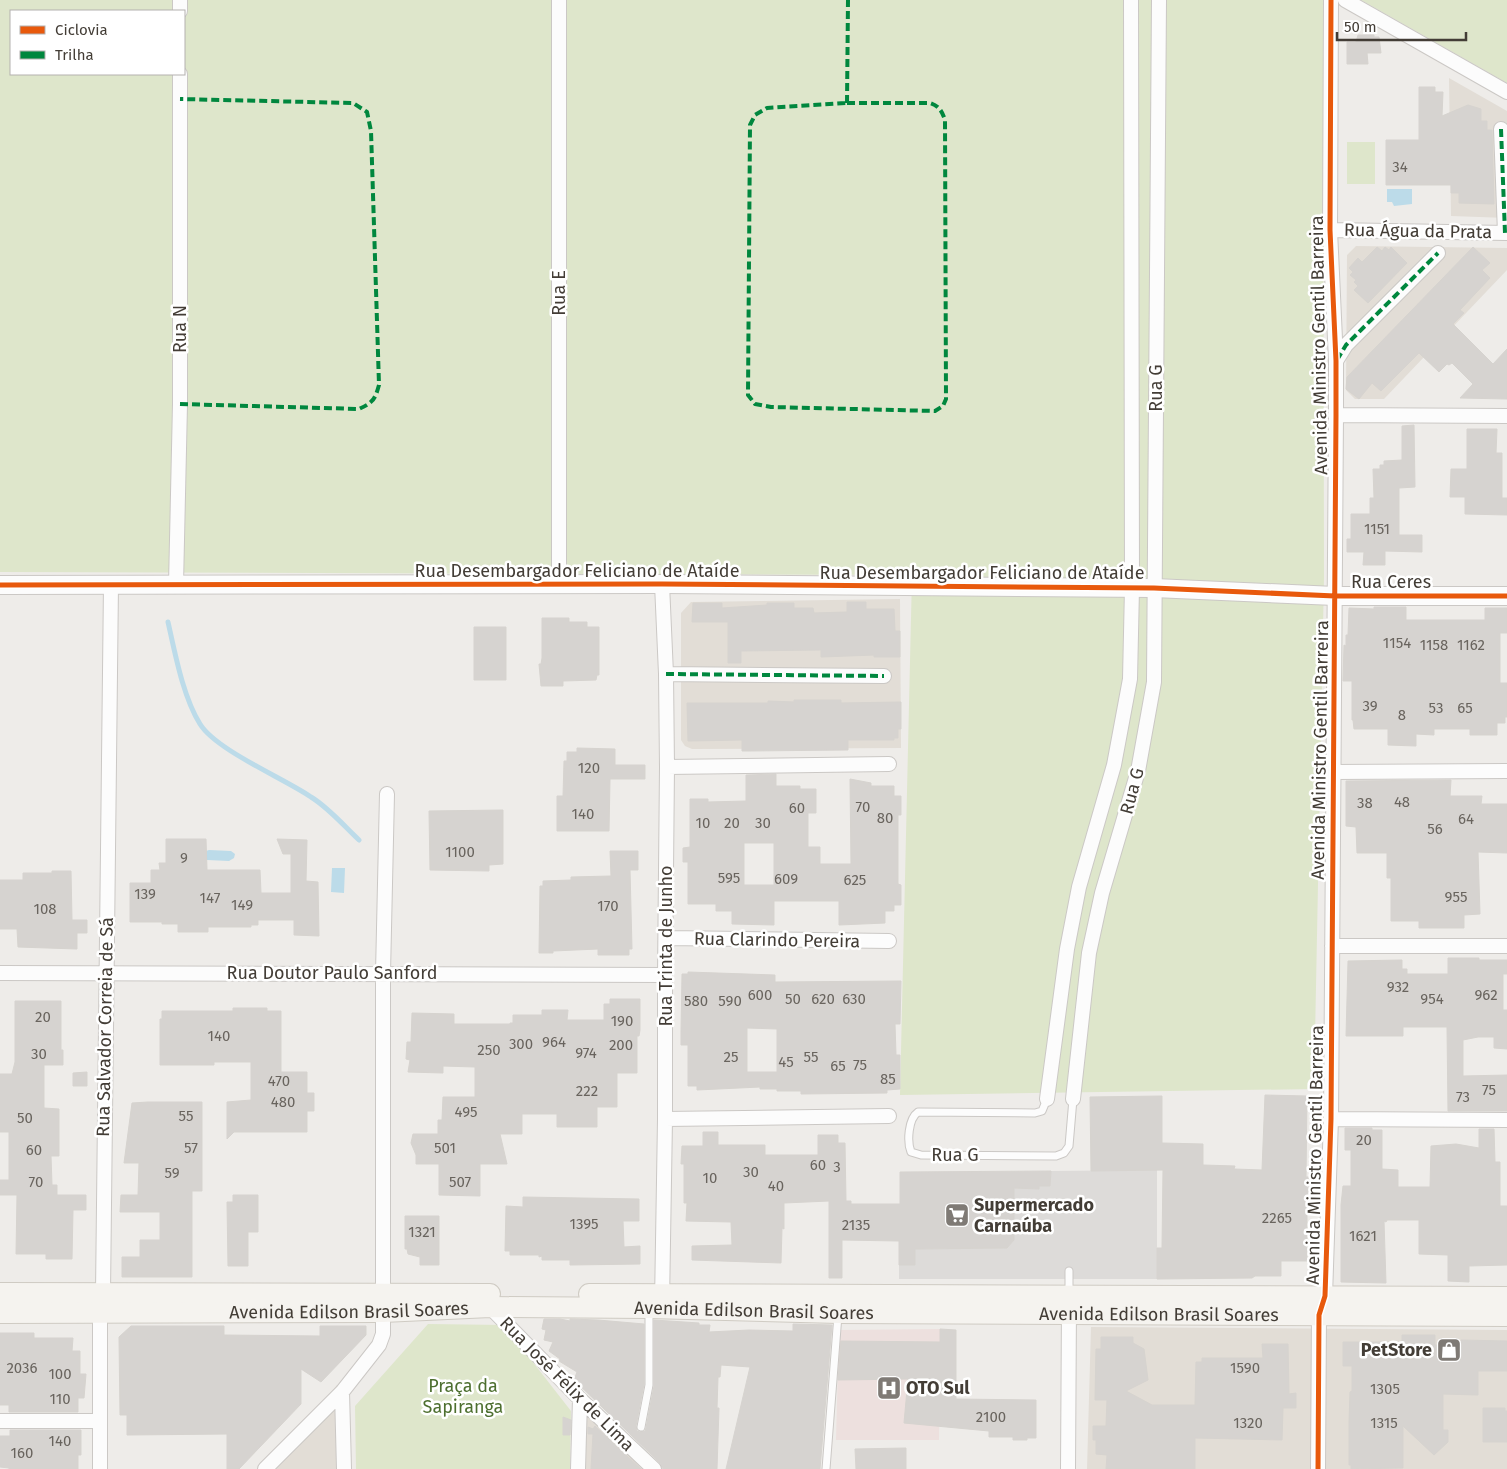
<svg xmlns="http://www.w3.org/2000/svg" width="1507" height="1469" font-family="'Fira Sans',sans-serif">
  <style>
    .residential { fill: #e2ddd6 }
    .medical { fill: #ede0de }
    .green { fill: #dee6cb; fill-rule: evenodd }
    .parking { fill: #dddbd9 }
    .water { fill: #bcdbe9 }
    .lines { fill: none; stroke-linecap: round; stroke-linejoin: round }
    .stream { stroke: #bcdbe9; stroke-width: 5 }
    .building { fill: #d6d3d0; stroke: #d6d3cf; fill-rule: evenodd }
    .service-casing { stroke: #cbc8c5; stroke-width: 9 }
    .minor-casing { stroke: #cbc8c5; stroke-width: 16 }
    .tertiary-casing { stroke: #cbc8c5; stroke-width: 20 }
    .secondary-casing { stroke: #cfcbc3; stroke-width: 22 }
    .service { stroke: #fcfcfc; stroke-width: 7 }
    .minor { stroke: #fcfcfc; stroke-width: 14 }
    .tertiary { stroke: #fcfcfc; stroke-width: 18 }
    .secondary { stroke: #f5f3ef; stroke-width: 20 }
    .quiet { stroke: #00873e; stroke-width: 4; stroke-dasharray: 8 4; stroke-linecap: butt }
    .cycleway-casing { stroke: #fff; stroke-width: 8 }
    .cycleway { stroke: #e8590c; stroke-width: 5 }
    .labels { text-anchor: middle; dominant-baseline: central; stroke-width: 5; stroke-linejoin: round; paint-order: stroke }
    .number-label { font-size: 15px; fill: #69645e }
    .street-label { font-size: 18px; fill: #433d36; stroke: #fff }
    .poi-label { font-size: 18px; font-weight: bold; fill: #433d36; stroke: #fff; text-anchor: start }
    .park-label { font-size: 18px; fill: #4d6f2f; stroke: #fff }
  </style>
  <rect width="100%" height="100%" fill="#eeece9"/>
  <path class="residential" d="M1449 78 1507 111V218L1451 216Z
    M1356 246 1507 248V270L1384 399H1355L1346 390 1347 255Z
    M900 599 901 748 692 749 685 746 681 740V613L691 602Z
    M1091 1327 1507 1330V1469H1087Z
    M337 1385V1469H270Z
    M586 1406 659 1469H578Z"/>
  <path class="medical" d="M940 1329 939 1440H836L839 1330Z"/>
  <path class="green" d="M0 0H1323L1324 577 1314 1089 900 1095 912 575 0 572ZM11 11H184V74H11Z
    M1361 0H1507V83Z
    M1347 142H1375V184H1347Z
    M428 1324 504 1325 571 1411 570 1469H356L355 1406Z"/>
  <path class="parking" d="M1157 1170V1279H899V1265L915 1249 1007 1248 1014 1240V1186L1039 1189V1186H1050L1051 1171Z"/>
  <path class="water" d="M1387 189H1412V204L1394 206 1392 202H1387Z
    M209 850 231 851 235 854 234 858 229 861 207 860 205 859 206 851Z
    M332 868H345L344 893 331 892Z"/>
  <g class="lines">
    <path class="stream" d="M168 622C175 653 183 697 200 724 216 750 283 778 311 797 329 808 344 826 359 840"/>
  </g>
  <path class="building" d="M1358 35H1374V37H1379L1381 53H1367L1368 64H1347V42H1356Z
    M1419 87H1435V92H1443L1442 116 1468 105 1481 109V121H1487V130H1492L1494 204 1459 203V193H1451V185H1386V140H1419Z
    M1377 247 1382 251 1385 247 1389 250 1391 247 1407 263 1368 303 1354 290 1358 286 1354 282 1356 280 1350 275 1353 272 1349 268 1358 258 1362 262Z
    M1473 247 1490 263 1482 270 1490 278 1460 310 1464 313 1453 324 1493 364 1507 349V399L1460 398 1473 384 1452 363 1449 365 1447 364 1439 372 1419 353 1381 391 1372 383 1359 399 1346 389 1347 377Z
    M1414 425 1415 487 1399 488V535H1422V552L1385 551V565H1363L1364 552H1347V539H1351V514H1370V498H1374L1373 469H1380V465H1384V461L1402 460V426Z
    M1467 429H1497L1496 453H1502V498H1507V515L1465 514V497H1450L1451 469H1467Z
    M847 602H866V609H894L895 631H900V657H874V655L821 657V650L741 651V663H728V622H692L693 603H722V608L767 605V603H794V608H813L814 613 847 612Z
    M1374 607H1406V620H1485V608H1507V633H1500V683H1507V717H1505V723H1497V735H1470V729H1434V735L1416 734V746L1388 745V729H1354L1353 720H1352V681H1343L1344 645 1346 646V635H1348L1349 608 1374 609Z
    M542 618H569V622H587V627H599V675H597L596 680 563 681V686H541L539 664H541L542 658Z
    M474 627H506V680H474Z
    M794 700H841V703L901 702V729H898V738H894V740H848V750L748 751H742V740L688 741 687 703H768V701L794 702Z
    M577 748 615 749V765H645V779H610L609 831H557V796H563L564 761H567V752H577Z
    M776 774V786H800V789H816V813H808V847H820V864H851L850 779 871 783V786H894V796H901V815H898V884L901 885V905H894V911H885V923L839 925V901H774V925L732 924V911H716V904H688V862H683V848L690 847V799H708V802L746 801V775ZM744 843H774V885H744Z
    M1451 780 1450 796H1482L1481 804H1507V853L1478 852 1480 914 1464 915V928H1419V921H1391V878H1387V853H1357L1356 827 1346 826V781Z
    M503 810V864L489 865V871L430 870 429 811Z
    M166 839H206L207 870H260L261 893H291V854H283L277 839 307 840 306 881 318 882 319 936 294 935V920H258V925H251V927H208V932H178V924H162V922H130V883H151V870H160L159 863H166Z
    M610 851H638V870H630L632 949H629V955H598V949L553 951V953H539L540 886H543V881L571 880V877L611 876Z
    M52 871H71L72 920H87V933H77V949L18 947 17 929H0V880H23V873H52Z
    M1448 958H1479V960H1507V974H1503V1010H1507V1049L1494 1048V1037H1478L1463 1040V1076L1507 1075V1111H1448L1447 1027H1403V1036H1346L1348 961 1402 960V969H1407V974H1448Z
    M688 972 775 975V982L901 981 900 1024H895L896 1055H900V1089L887 1090V1093L801 1094V1091H777V1089H760V1087L697 1090V1086H688V1045H681V1032L682 974H688ZM747 1028 777 1029V1072H747Z
    M610 999H640V1030L639 1036H637V1073H617V1107H597V1127H557V1114H522V1134H500L507 1164H480V1196L439 1195V1164H416V1155L411 1143 413 1134H438V1120H442L443 1097H475V1067L443 1066V1073L408 1072 410 1060 406 1059 407 1042H411L412 1013 454 1014V1024H510V1023H513V1015H542V1010H568L567 1020H604V1004H610Z
    M15 1001H61V1050H63V1065H44V1108L59 1109V1156H51L52 1185H57V1195H86V1210H73L72 1259H46V1254H16L17 1195H0V1180H9V1132H0V1074H12L15 1062Z
    M233 1008H267V1011H281V1072H307V1093H314V1111H307V1132H234L227 1139V1102L251 1100V1062H214V1065H160V1019H162V1011H233Z
    M87 1072V1086H73V1073Z
    M1265 1095 1307 1096 1306 1177H1310V1210H1307V1261H1281V1276H1255L1252 1278 1157 1279V1248H1162L1163 1170 1091 1171 1090 1097 1162 1096V1143L1203 1144V1165L1235 1166 1234 1169 1262 1170Z
    M148 1102H202V1191H192V1277H122V1257H140V1240H160V1212H120L121 1195H138L139 1163H124L132 1103Z
    M1345 1128H1372V1130H1382V1169L1398 1170V1187H1430L1431 1146 1456 1144 1479 1148V1129H1494L1495 1162H1500V1206H1507V1265L1469 1266V1282L1448 1281V1255L1419 1254V1220H1387L1386 1222 1384 1221 1386 1283 1341 1282V1205L1343 1186H1351V1150H1345Z
    M703 1132H718V1145H765V1155H818V1135H838V1143H845L846 1201H851V1204H900V1172L1051 1171 1050 1186H1039V1189L1014 1188V1240L1007 1248 915 1249V1265H899V1241L842 1240V1278H829V1201L784 1203V1229L782 1228 781 1263 692 1260V1246L732 1245 731 1222 686 1221 687 1203H684V1164H681L682 1146H703Z
    M233 1195H258V1232H248V1266H228L227 1202H233Z
    M523 1197 639 1199V1221H623L624 1247 640 1246V1264L570 1265V1260H542V1256L539 1257V1255H510V1251H505L506 1206 523 1207Z
    M405 1216H439V1265H420V1257L408 1254 407 1249H405Z
    M544 1319H560L570 1321V1319L598 1320 644 1324V1384L636 1426 637 1431 640 1432 645 1431 646 1428 654 1386V1320L699 1323V1325H710L709 1332 749 1330 793 1331V1324L832 1325 820 1469H726L750 1367 721 1365 720 1377H718L717 1408H719L717 1469H663L660 1463 574 1380 577 1372 559 1361 560 1359 549 1351 553 1342 544 1340 546 1330 542 1329Z
    M131 1326H224V1335L320 1336V1326H366V1335L321 1382 301 1369V1404L239 1469H227V1434L127 1435V1415H120L119 1337Z
    M940 1329 956 1330V1399L1036 1400V1438H1027V1440H1013V1437H989V1431L904 1423 908 1379 838 1380 841 1341 940 1342Z
    M0 1333H34V1338H73L72 1351H80V1374H86L84 1398H78V1412H9V1405H0Z
    M1402 1335H1435V1345H1461V1340L1507 1341V1371H1478V1395L1443 1394V1430H1448V1442L1434 1455 1403 1426V1468L1351 1469V1465H1349V1423L1350 1392 1352 1391V1366H1343V1342H1402Z
    M1101 1337H1133V1343L1144 1349 1148 1380 1126 1391 1152 1405H1195L1196 1362H1202V1358H1263L1262 1344H1288L1289 1394 1296 1393V1408H1283L1282 1440 1195 1438V1469H1106L1107 1455 1096 1454V1440H1093V1426H1106L1107 1400H1095L1096 1349H1101Z
    M1483 1408H1505V1411H1507V1442H1483Z
    M563 1417 571 1420 570 1435H563Z
    M595 1426 641 1469H591L593 1434H588V1427L593 1429Z
    M10 1430H81V1455H78V1469H9V1468L0 1467V1436H10Z
    M906 1448V1469H856L855 1449Z"/>
  <g class="lines">
    <defs>
      <path id="service" d="M1047 1099 1042 1111 1035 1113 918 1112C908 1119 907 1142 911 1152L921 1155 1056 1156 1064 1153 1069 1146 1073 1099
        M1069 1294V1271
        M641 1427 649 1385V1310
        M826 1469 838 1315"/>
      <path id="minor" d="M1345 0 1507 92
        M180 11V0
        M1501 129 1505 233
        M1330 230 1507 233
        M1336 361 1346 345 1438 253
        M1336 415 1507 416
        M176 585 180 404V74
        M559 585V0
        M666 674 884 676
        M667 767 889 764
        M1333 772 1507 771
        M666 938 889 941
        M1332 946H1507
        M0 973 665 975
        M1047 1099 1067 949 1079 887 1114 765 1130 679 1132 588 1131 0
        M1073 1099 1089 953 1102 893 1138 771 1154 682 1159 0
        M665 1119 889 1116
        M1331 1119 1507 1120
        M490 1302V1307L580 1399 654 1469
        M662 1303 665 1119V975L667 767 666 674 662 584
        M342 1392 344 1469
        M0 1421H100
        M100 1469V1313L103 1293 111 584
        M265 1469 342 1392 379 1345 383 1334V973L387 794
        M578 1469 580 1399
        M1068 1469 1069 1306
        M1318 1469 1319 1315 1325 1296 1331 1119 1336 415V361L1330 230 1331 0"/>
      <path id="tertiary" d="M0 585 662 584 1154 588 1335 596H1507"/>
      <g id="secondary">
        <path d="M0 1293 490 1294"/>
        <path d="M589 1294 1507 1297"/>
        <path id="s1" d="M0 1313 383 1312 490 1307 649 1308 839 1313 1507 1316"/>
      </g>
    </defs>
    <use href="#service" class="service-casing"/>
    <use href="#minor" class="minor-casing"/>
    <use href="#tertiary" class="tertiary-casing"/>
    <use href="#secondary" class="secondary-casing"/>
    <use href="#service" class="service"/>
    <use href="#minor" class="minor"/>
    <use href="#tertiary" class="tertiary"/>
    <use href="#secondary" class="secondary"/>
    <path class="quiet" d="M847 103H930C939 106 942 111 945 120L946 399 943 406 935 411 771 407 755 404 748 395 750 125 755 115 767 108Z
      M847 103 848 0
      M1501 129 1505 233
      M1337 360 1346 345 1438 253
      M180 404 359 409C374 402 375 399 379 385L371 131 367 112 353 103 180 99
      M666 674 884 676"/>
    <defs>
      <path id="cycleway" d="M0 585 662 584 1154 588 1335 596H1507
        M1318 1469 1319 1315 1325 1296 1331 1119 1336 415V361L1330 230 1331 0"/>
    </defs>
    <use href="#cycleway" class="cycleway-casing"/>
    <use href="#cycleway" class="cycleway"/>
  </g>
  <defs>
    <symbol id="supermarket-square" viewBox="-11 -11 22 22"><rect x="-9" y="-9" width="18" height="18" rx="4" fill="#7f7a75" stroke="#fff"/><path d="M-6-5.5h2.5l.6 2H6L4.5 2H-2.5L-4.4-4H-6ZM-1.5 3.2a1.3 1.3 0 1 0 .1 0ZM3 3.2a1.3 1.3 0 1 0 .1 0Z" fill="#fff"/></symbol>
    <symbol id="shop-square" viewBox="-11 -11 22 22"><rect x="-9" y="-9" width="18" height="18" rx="4" fill="#7f7a75" stroke="#fff"/><path d="M-5-2.5h2.3a2.7 3.5 0 0 1 5.4 0H5L5.5 6h-11ZM-1.5-2.5h3a1.5 2.3 0 0 0-3 0Z" fill="#fff"/></symbol>
    <symbol id="hospital-square" viewBox="-11 -11 22 22"><rect x="-9" y="-9" width="18" height="18" rx="4" fill="#7f7a75" stroke="#fff"/><path d="M-5-5h3v3.5h4V-5h3V5h-3V1.5h-4V5h-3Z" fill="#fff"/></symbol>
  </defs>
  <g fill-rule="evenodd">
    <use href="#supermarket-square" x="943" y="1201" width="28" height="28"/>
    <use href="#shop-square" x="1435" y="1336" width="28" height="28"/>
    <use href="#hospital-square" x="875" y="1374" width="28" height="28"/>
  </g>
  <g class="labels">
    <g class="number-label">
      <text x="1400" y="167">34</text>
      <text x="1377" y="529">1151</text>
      <text x="1397" y="643">1154</text>
      <text x="1434" y="645">1158</text>
      <text x="1471" y="645">1162</text>
      <text x="1370" y="706">39</text>
      <text x="1436" y="708">53</text>
      <text x="1465" y="708">65</text>
      <text x="1402" y="715">8</text>
      <text x="589" y="768">120</text>
      <text x="1402" y="802">48</text>
      <text x="1365" y="803">38</text>
      <text x="863" y="807">70</text>
      <text x="797" y="808">60</text>
      <text x="583" y="814">140</text>
      <text x="885" y="818">80</text>
      <text x="1466" y="819">64</text>
      <text x="703" y="823">10</text>
      <text x="732" y="823">20</text>
      <text x="763" y="823">30</text>
      <text x="1435" y="829">56</text>
      <text x="460" y="852">1100</text>
      <text x="184" y="858">9</text>
      <text x="729" y="878">595</text>
      <text x="786" y="879">609</text>
      <text x="855" y="880">625</text>
      <text x="145" y="894">139</text>
      <text x="1456" y="897">955</text>
      <text x="210" y="898">147</text>
      <text x="242" y="905">149</text>
      <text x="608" y="906">170</text>
      <text x="45" y="909">108</text>
      <text x="1398" y="987">932</text>
      <text x="760" y="995">600</text>
      <text x="1486" y="995">962</text>
      <text x="793" y="999">50</text>
      <text x="823" y="999">620</text>
      <text x="854" y="999">630</text>
      <text x="1432" y="999">954</text>
      <text x="696" y="1001">580</text>
      <text x="730" y="1001">590</text>
      <text x="43" y="1017">20</text>
      <text x="622" y="1021">190</text>
      <text x="219" y="1036">140</text>
      <text x="554" y="1042">964</text>
      <text x="521" y="1044">300</text>
      <text x="621" y="1045">200</text>
      <text x="489" y="1050">250</text>
      <text x="586" y="1053">974</text>
      <text x="39" y="1054">30</text>
      <text x="731" y="1057">25</text>
      <text x="811" y="1057">55</text>
      <text x="786" y="1062">45</text>
      <text x="860" y="1065">75</text>
      <text x="838" y="1066">65</text>
      <text x="888" y="1079">85</text>
      <text x="279" y="1081">470</text>
      <text x="1489" y="1090">75</text>
      <text x="587" y="1091">222</text>
      <text x="1463" y="1097">73</text>
      <text x="283" y="1102">480</text>
      <text x="466" y="1112">495</text>
      <text x="186" y="1116">55</text>
      <text x="25" y="1118">50</text>
      <text x="1364" y="1140">20</text>
      <text x="191" y="1148">57</text>
      <text x="445" y="1148">501</text>
      <text x="34" y="1150">60</text>
      <text x="818" y="1165">60</text>
      <text x="837" y="1167">3</text>
      <text x="751" y="1172">30</text>
      <text x="172" y="1173">59</text>
      <text x="710" y="1178">10</text>
      <text x="36" y="1182">70</text>
      <text x="460" y="1182">507</text>
      <text x="776" y="1186">40</text>
      <text x="1277" y="1218">2265</text>
      <text x="584" y="1224">1395</text>
      <text x="856" y="1225">2135</text>
      <text x="422" y="1232">1321</text>
      <text x="1363" y="1236">1621</text>
      <text x="22" y="1368">2036</text>
      <text x="1245" y="1368">1590</text>
      <text x="60" y="1374">100</text>
      <text x="1385" y="1389">1305</text>
      <text x="60" y="1399">110</text>
      <text x="991" y="1417">2100</text>
      <text x="1248" y="1423">1320</text>
      <text x="1384" y="1423">1315</text>
      <text x="60" y="1441">140</text>
      <text x="22" y="1453">160</text>
    </g>
    <g class="street-label">
      <text transform="translate(1418 231) rotate(1)">Rua Água da Prata</text>
      <text transform="translate(559 293) rotate(-90)">Rua E</text>
      <text transform="translate(180 329) rotate(-90)">Rua N</text>
      <text transform="translate(1319 345) rotate(-91)">Avenida Ministro Gentil Barreira</text>
      <text transform="translate(1156 388) rotate(-90)">Rua G</text>
      <text x="577" y="571">Rua Desembargador Feliciano de Ataíde</text>
      <text x="982" y="573">Rua Desembargador Feliciano de Ataíde</text>
      <text x="1391" y="582">Rua Ceres</text>
      <text transform="translate(1320 750) rotate(-89)">Avenida Ministro Gentil Barreira</text>
      <text transform="translate(1132 791) rotate(-75)">Rua G</text>
      <text transform="translate(777 940) rotate(1)">Rua Clarindo Pereira</text>
      <text transform="translate(666 946) rotate(-90)">Rua Trinta de Junho</text>
      <text x="332" y="973">Rua Doutor Paulo Sanford</text>
      <text transform="translate(105 1027) rotate(-89)">Rua Salvador Correia de Sá</text>
      <text x="955" y="1155">Rua G</text>
      <text transform="translate(1315 1155) rotate(-89)">Avenida Ministro Gentil Barreira</text>
      <text stroke="none"><textPath href="#s1" startOffset="349">Avenida Edilson Brasil Soares</textPath></text>
      <text stroke="none"><textPath href="#s1" startOffset="754">Avenida Edilson Brasil Soares</textPath></text>
      <text stroke="none"><textPath href="#s1" startOffset="1159">Avenida Edilson Brasil Soares</textPath></text>
      <text transform="translate(567 1384) rotate(45)">Rua José Félix de Lima</text>
    </g>
    <g class="poi-label">
      <text x="974" y="1205">Supermercado<tspan x="974" dy="21">Carnaúba</tspan></text>
      <text x="1432" y="1350" text-anchor="end">PetStore</text>
      <text x="906" y="1388">OTO Sul</text>
    </g>
    <g class="park-label">
      <text x="463" y="1386">Praça da<tspan x="463" dy="21">Sapiranga</tspan></text>
    </g>
  </g>
  <rect x="10" y="10" width="175" height="65" fill="#ffffff" stroke="#b4b1af"/>
  <rect x="20" y="26" width="25" height="8" fill="#e8590c" stroke="#b4b1af"/>
  <text x="55" y="35" font-size="15" fill="#433d36">Ciclovia</text>
  <rect x="20" y="51" width="25" height="8" fill="#00873e" stroke="#b4b1af"/>
  <text x="55" y="60" font-size="15" fill="#433d36">Trilha</text>
  <path d="M1337 32v8h129v-8" fill="none" stroke="#433d36" stroke-width="2.5"/>
  <text x="1344" y="32" font-size="15" fill="#433d36" stroke="#ffffff" stroke-width="4" paint-order="stroke">50 m</text>
</svg>
